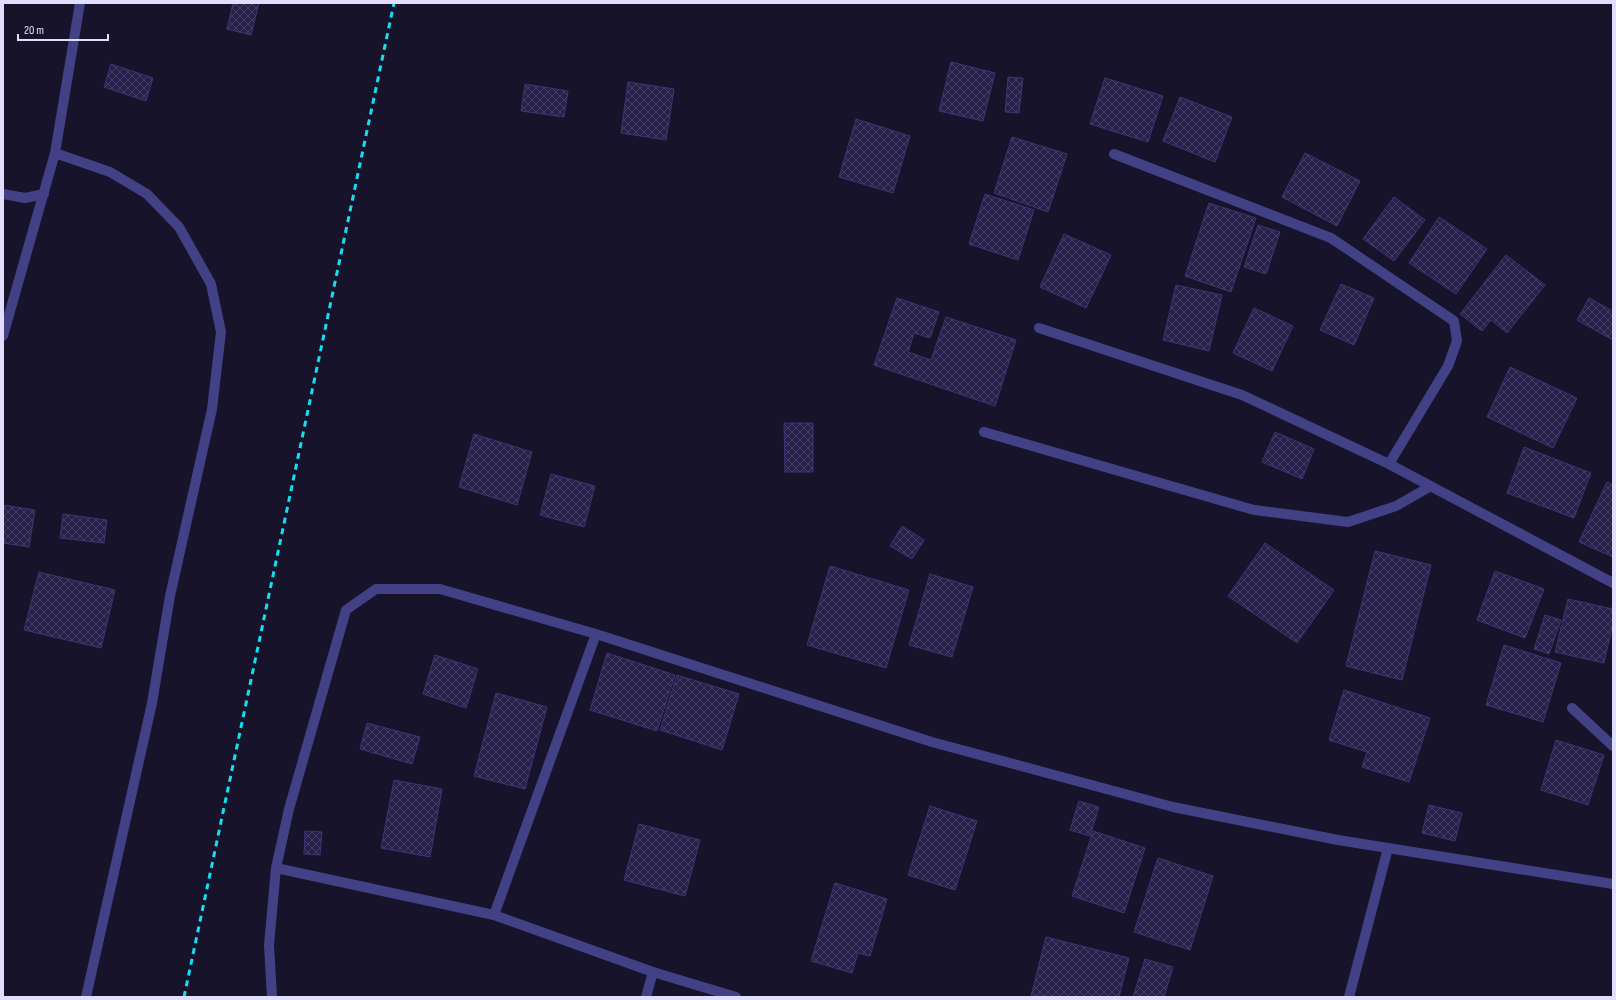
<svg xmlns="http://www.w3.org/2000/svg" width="1616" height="1000" font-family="'Sofia Sans Condensed',sans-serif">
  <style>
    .building { fill: url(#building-cross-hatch); stroke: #403374 }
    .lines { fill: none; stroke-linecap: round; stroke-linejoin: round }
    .street { stroke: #434186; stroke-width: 10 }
    .rail { stroke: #16def1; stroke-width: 3; stroke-dasharray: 6 5; stroke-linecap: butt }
  </style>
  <defs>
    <pattern id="building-cross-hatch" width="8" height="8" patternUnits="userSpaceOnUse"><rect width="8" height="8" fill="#28204a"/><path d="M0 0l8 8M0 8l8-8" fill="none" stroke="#474065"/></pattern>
  </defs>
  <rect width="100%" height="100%" fill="#16132a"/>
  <path class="building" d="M233 3H259L251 35 227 29Z
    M951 62 995 73 983 121 939 111Z
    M111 64 153 78 146 101 104 87Z
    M1008 77 1023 78 1019 113 1005 112Z
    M1105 78 1163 96 1148 142 1090 124Z
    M628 82 674 89 666 140 621 133Z
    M525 84 568 91 564 117 521 111Z
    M1180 97 1232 117 1215 162 1163 141Z
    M856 119 910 136 893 193 839 177Z
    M1012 137 1067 154 1048 212 994 193Z
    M1305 153 1360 181 1337 226 1282 197Z
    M985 194 1034 210 1018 260 969 244Z
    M1394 197 1425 220 1394 261 1363 239Z
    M1209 203 1256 218 1231 292 1185 276Z
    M1439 217 1487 249 1456 294 1409 263Z
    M1258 225 1280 232 1266 274 1244 267Z
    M1064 234 1111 255 1086 308 1040 287Z
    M1506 255 1545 285 1507 333 1491 320 1482 331 1460 314Z
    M1341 284 1374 298 1354 345 1320 330Z
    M1176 285 1222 295 1209 351 1163 340Z
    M897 298 939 312 930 338 914 333 908 352 931 360 946 317 1016 340 995 406 874 365Z
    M1589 298 1613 311V340L1577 320Z
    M1254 308 1293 326 1272 371 1233 353Z
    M1510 367 1577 398 1553 448 1487 417Z
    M784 423H813V472H785Z
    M1275 432 1314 449 1302 479 1262 462Z
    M474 434 532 452 517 505 459 487Z
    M1524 447 1591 473 1574 518 1507 493Z
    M551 474 595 486 584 527 540 515Z
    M1607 482 1613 485V557L1579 542Z
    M3 505 35 510 29 547 3 543Z
    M63 514 107 520 104 543 60 538Z
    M902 526 924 540 912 559 890 546Z
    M1265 543 1334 590 1297 643 1228 596Z
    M1375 551 1431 565 1402 680 1346 666Z
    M830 566 909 590 886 668 807 645Z
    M1495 571 1544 589 1525 638 1477 620Z
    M39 572 115 590 101 648 24 630Z
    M930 574 973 587 952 657 909 645Z
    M1568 599 1613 609V623L1604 663 1555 652Z
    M1545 615 1561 620 1549 654 1534 649Z
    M1504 645 1561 663 1543 722 1486 705Z
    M607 653 675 675 657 731 590 710Z
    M435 655 478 669 466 708 423 694Z
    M677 675 739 694 722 750 660 730Z
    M1344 690 1430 718 1409 782 1362 767 1367 752 1329 740Z
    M496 693 547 707 525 789 474 776Z
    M367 723 420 737 412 764 360 749Z
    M1556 740 1604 755 1588 805 1541 790Z
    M394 780 442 789 430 857 381 848Z
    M1079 801 1099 807 1090 836 1070 830Z
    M1429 805 1462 813 1455 841 1422 833Z
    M930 806 977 821 955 890 908 875Z
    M639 824 700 840 685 896 624 880Z
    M305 831 322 832 320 855 304 854Z
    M1093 831 1145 848 1124 913 1072 896Z
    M1158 858 1213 876 1190 950 1134 932Z
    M835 883 887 899 870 956 858 953 852 973 811 961Z
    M1046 937 1129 958 1119 997 1031 996Z
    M1145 959 1173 967 1164 997H1133Z"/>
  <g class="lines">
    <path class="street" d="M55 153 110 172 147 194 179 227 211 284 221 332 212 409 170 596 152 703 86 997
      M1114 154 1331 238 1454 321 1457 341 1448 366 1389 464
      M3 194 25 198 44 194
      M1039 328 1242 395 1389 464 1613 583
      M3 336 55 153 80 3
      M984 432 1254 510 1348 522 1396 506 1431 486
      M1572 708 1613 746
      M276 868 494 915 653 972 736 997
      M494 915 596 634
      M272 997 269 945 276 868 289 809 346 610 376 589H440L596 634 932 742 1173 807 1338 840 1613 884
      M646 997 653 972
      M1349 997 1388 848"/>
    <path class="rail" d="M184 997 394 3"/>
  </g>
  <rect width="1616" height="1000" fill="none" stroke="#e1defd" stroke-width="8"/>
  <path d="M18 34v6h90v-6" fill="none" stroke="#e1defd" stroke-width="2"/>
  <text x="24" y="34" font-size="12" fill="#e1defd" stroke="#16132a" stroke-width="3" paint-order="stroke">20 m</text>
</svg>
